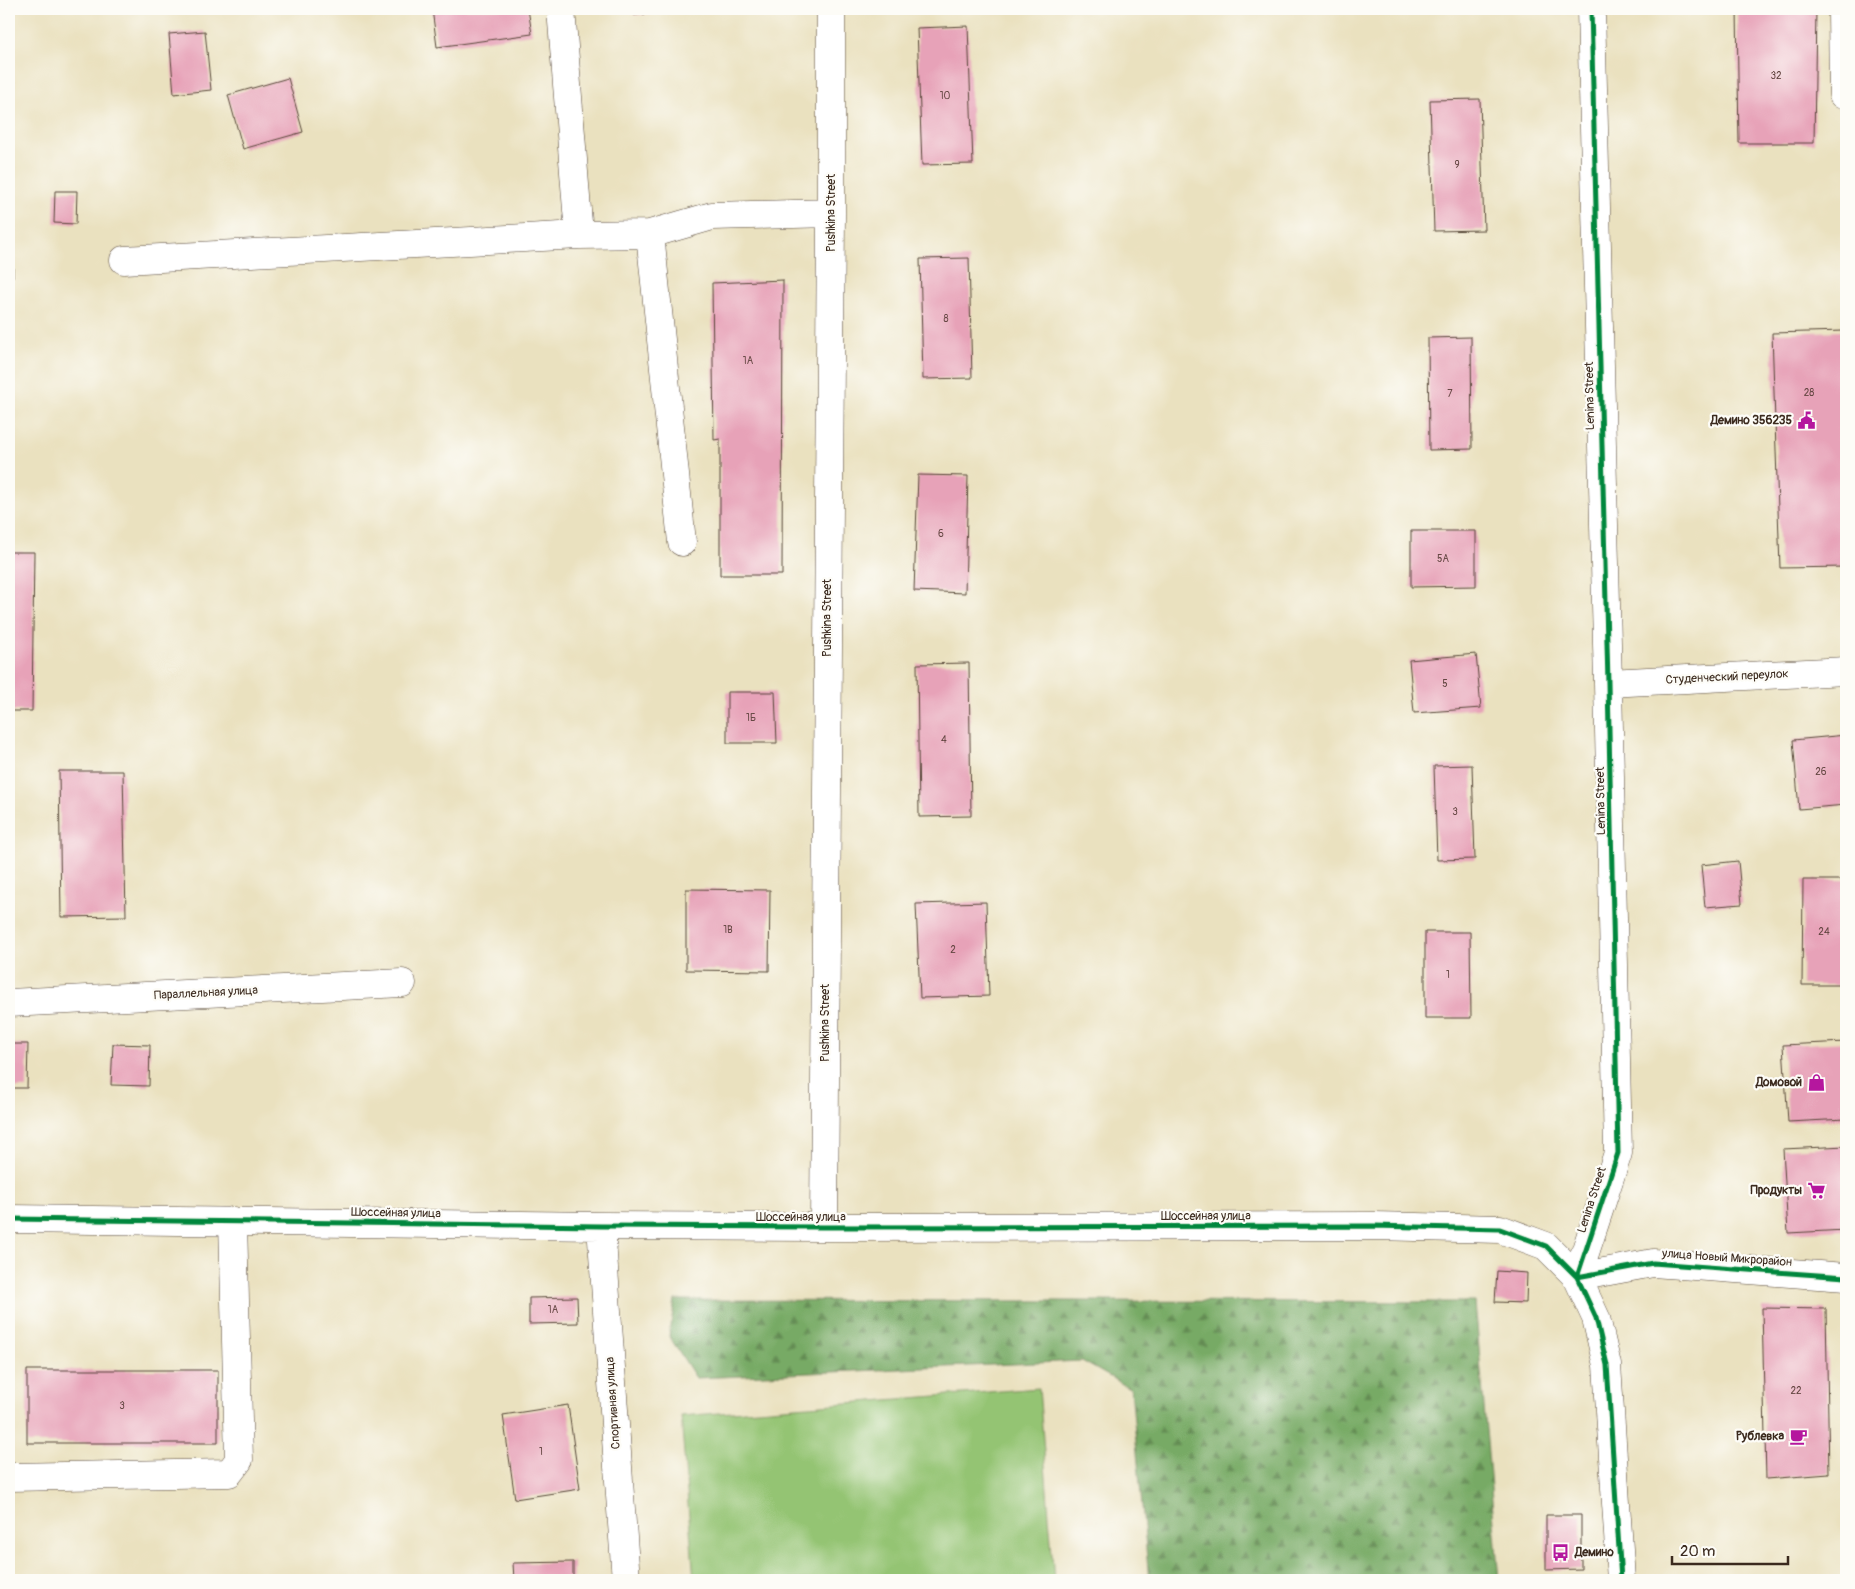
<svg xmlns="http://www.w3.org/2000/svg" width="1855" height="1589" font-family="Pangolin,sans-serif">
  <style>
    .forest { fill: url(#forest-firs); stroke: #596a42 }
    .pitch { fill: #94c473; stroke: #687748 }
    .building { fill: #e7a2b8 }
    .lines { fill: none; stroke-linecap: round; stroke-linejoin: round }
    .minor-casing { stroke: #554536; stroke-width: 29 }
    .minor { stroke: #fff; stroke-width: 28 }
    .cycleway-casing { stroke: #fdfcf7; stroke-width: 8 }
    .cycleway { stroke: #00873e; stroke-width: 5 }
    .labels { text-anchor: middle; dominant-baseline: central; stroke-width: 4.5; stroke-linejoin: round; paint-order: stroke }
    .number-label { font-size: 10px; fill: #664844 }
    .street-label { font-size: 12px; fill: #3b2a1e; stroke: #fdfcf7 }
    .poi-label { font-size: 12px; font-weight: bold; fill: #3b2a1e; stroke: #fdfcf7; text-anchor: end }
  </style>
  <defs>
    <pattern id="forest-firs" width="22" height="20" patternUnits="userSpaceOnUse" patternTransform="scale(1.25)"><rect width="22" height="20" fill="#77aa65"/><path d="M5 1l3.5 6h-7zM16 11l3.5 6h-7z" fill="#638b53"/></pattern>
  </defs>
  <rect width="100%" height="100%" fill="#fdfcf7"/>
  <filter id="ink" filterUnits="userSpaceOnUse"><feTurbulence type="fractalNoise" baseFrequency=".02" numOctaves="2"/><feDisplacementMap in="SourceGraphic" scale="10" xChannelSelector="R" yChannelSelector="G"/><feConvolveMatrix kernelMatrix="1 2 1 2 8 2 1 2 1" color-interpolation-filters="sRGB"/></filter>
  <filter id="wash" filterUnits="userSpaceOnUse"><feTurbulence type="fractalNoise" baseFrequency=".0096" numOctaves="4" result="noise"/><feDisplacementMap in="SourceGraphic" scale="20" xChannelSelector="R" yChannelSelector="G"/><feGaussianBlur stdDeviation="1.12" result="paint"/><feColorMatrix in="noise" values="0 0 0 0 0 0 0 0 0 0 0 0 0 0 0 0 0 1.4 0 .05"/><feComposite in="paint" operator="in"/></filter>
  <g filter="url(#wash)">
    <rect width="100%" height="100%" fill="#eae1bf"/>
    <path class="forest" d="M675 1300 1475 1302 1499 1580H1149L1131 1389 1082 1361 696 1378 669 1336Z"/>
    <path class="pitch" d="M1039 1388 1054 1580H694L681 1416Z"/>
    <g id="blocks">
      <path class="building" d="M432 9H528L532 34 437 47Z
        M634 9H680V11L634 15Z
        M1737 9H1816L1814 143H1739Z
        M968 26 973 164 922 165 917 28Z
        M205 31 211 90 174 94 169 34Z
        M288 78 303 132 243 149 228 95Z
        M1480 99 1484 230 1434 231 1430 100Z
        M55 191H77L76 224 54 223Z
        M9 232H13V277H9Z
        M969 258 972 378 923 379 920 259Z
        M783 280 782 575H720V439L714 440 712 283Z
        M1843 331 1846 453V567L1780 568 1772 333Z
        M1471 337 1472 449 1429 450 1428 338Z
        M918 475 968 476 965 593 914 591Z
        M1411 531H1476V586L1411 587Z
        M9 552H34L32 711H9Z
        M1476 654 1481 708 1414 713 1409 660Z
        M969 663 971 816 919 817 917 664Z
        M727 692H775L777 743H727Z
        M1846 735V805L1799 809 1793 740Z
        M1472 765 1475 859 1437 860 1434 766Z
        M59 771H123L126 916 61 917Z
        M1738 861 1742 904 1705 907 1701 865Z
        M1803 880H1846V985H1802Z
        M686 889 770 890 769 971 686 970Z
        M986 902 989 996 920 998 916 904Z
        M1425 932H1470L1471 1018H1425Z
        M1846 1042V1119L1788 1122 1783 1045Z
        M9 1044H28L27 1088H9Z
        M113 1044 150 1045 149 1086 111 1085Z
        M1846 1146V1230L1788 1233 1783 1149Z
        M1497 1271 1527 1273 1526 1303 1495 1302Z
        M577 1297 578 1323 529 1324V1298Z
        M1762 1308 1826 1309 1829 1474 1766 1479Z
        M27 1370H218V1443H27Z
        M568 1405 580 1489 515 1499 503 1415Z
        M1546 1515H1581V1569L1546 1570Z
        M573 1562V1580H514L513 1563Z"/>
    </g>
  </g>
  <g filter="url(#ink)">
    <use href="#blocks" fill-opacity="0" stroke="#554536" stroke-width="1"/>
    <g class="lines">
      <defs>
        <path id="minor" d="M561 9 579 235
          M1591 9 1608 683 1618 1153 1577 1277 1596 1318 1607 1365 1621 1580
          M1842 9 1843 95
          M650 234 682 542
          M124 260 579 235 650 234 712 216 831 213
          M1608 683 1846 671
          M9 1003 402 983
          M9 1219 601 1226 824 1227 1374 1226 1500 1229 1546 1246 1577 1277 1653 1263 1846 1277
          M601 1226 626 1580
          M824 1227 831 213V9
          M9 1477 229 1473 239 1460 233 1221"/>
      </defs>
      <use href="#minor" class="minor-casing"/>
      <use href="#minor" class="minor"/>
      <defs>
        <path id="cycleway" d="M1591 9 1608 683 1618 1153 1577 1277 1596 1318 1607 1365 1621 1580
          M9 1219 601 1226 824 1227 1374 1226 1500 1229 1546 1246 1577 1277 1653 1263 1846 1277"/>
      </defs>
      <use href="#cycleway" class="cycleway-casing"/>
      <use href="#cycleway" class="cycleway"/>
    </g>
  </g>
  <defs>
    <symbol id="civic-bare" viewBox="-9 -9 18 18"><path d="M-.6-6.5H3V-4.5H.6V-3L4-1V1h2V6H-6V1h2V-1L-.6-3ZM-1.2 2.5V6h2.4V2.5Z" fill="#b5179e" stroke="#fdfcf7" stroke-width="2.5" paint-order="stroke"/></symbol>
    <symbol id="shop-bare" viewBox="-9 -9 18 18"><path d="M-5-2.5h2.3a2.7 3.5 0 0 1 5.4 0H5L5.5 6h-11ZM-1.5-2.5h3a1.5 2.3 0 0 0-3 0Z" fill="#b5179e" stroke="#fdfcf7" stroke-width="2.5" paint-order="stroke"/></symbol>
    <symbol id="supermarket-bare" viewBox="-9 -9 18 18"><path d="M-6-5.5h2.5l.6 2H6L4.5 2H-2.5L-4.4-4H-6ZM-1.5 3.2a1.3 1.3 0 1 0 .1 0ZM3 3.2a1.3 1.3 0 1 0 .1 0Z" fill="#b5179e" stroke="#fdfcf7" stroke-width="2.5" paint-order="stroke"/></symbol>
    <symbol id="cafe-bare" viewBox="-9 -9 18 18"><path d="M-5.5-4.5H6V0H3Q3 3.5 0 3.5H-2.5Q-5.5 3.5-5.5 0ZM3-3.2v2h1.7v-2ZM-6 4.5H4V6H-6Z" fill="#b5179e" stroke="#fdfcf7" stroke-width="2.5" paint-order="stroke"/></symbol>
    <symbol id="bus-bare" viewBox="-9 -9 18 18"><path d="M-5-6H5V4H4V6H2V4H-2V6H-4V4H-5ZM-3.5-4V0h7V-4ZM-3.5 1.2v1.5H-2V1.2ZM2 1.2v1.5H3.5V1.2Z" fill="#b5179e" stroke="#fdfcf7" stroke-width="2.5" paint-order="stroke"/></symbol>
  </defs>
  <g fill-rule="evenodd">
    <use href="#civic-bare" x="1794" y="408" width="25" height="25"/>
    <use href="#shop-bare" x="1804" y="1070" width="25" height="25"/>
    <use href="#supermarket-bare" x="1804" y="1178" width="25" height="25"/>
    <use href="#cafe-bare" x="1786" y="1424" width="25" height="25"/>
    <use href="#bus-bare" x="1548" y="1540" width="25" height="25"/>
  </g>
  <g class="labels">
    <g class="number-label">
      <text x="1776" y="76">32</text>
      <text x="945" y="96">10</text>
      <text x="1457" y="165">9</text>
      <text x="946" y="319">8</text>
      <text x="748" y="361">1А</text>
      <text x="1809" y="393">28</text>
      <text x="1450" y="394">7</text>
      <text x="941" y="534">6</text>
      <text x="1443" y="559">5А</text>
      <text x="1445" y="684">5</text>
      <text x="751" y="718">1Б</text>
      <text x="944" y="740">4</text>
      <text x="1821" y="772">26</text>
      <text x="1455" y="812">3</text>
      <text x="728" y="930">1В</text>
      <text x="1824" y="932">24</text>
      <text x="953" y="950">2</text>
      <text x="1448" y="975">1</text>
      <text x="553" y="1310">1А</text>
      <text x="1796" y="1391">22</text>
      <text x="122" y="1406">3</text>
      <text x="541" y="1452">1</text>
    </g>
    <g class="street-label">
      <text transform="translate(831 213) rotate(-90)">Pushkina Street</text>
      <text transform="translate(1590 396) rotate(-91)">Lenina Street</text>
      <text transform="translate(827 618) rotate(-90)">Pushkina Street</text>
      <text transform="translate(1727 677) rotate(-3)">Студенческий переулок</text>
      <text transform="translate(1601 801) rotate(-91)">Lenina Street</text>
      <text transform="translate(206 993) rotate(-3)">Параллельная улица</text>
      <text transform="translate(825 1023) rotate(-90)">Pushkina Street</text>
      <text transform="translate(1592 1200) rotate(-72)">Lenina Street</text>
      <text transform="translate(396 1213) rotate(1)">Шоссейная улица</text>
      <text x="1206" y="1216">Шоссейная улица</text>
      <text x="801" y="1217">Шоссейная улица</text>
      <text transform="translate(1727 1258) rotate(4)">улица Новый Микрорайон</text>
      <text transform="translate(613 1403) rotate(-94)">Спортивная улица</text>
    </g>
    <g class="poi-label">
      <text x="1792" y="420">Демино 356235</text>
      <text x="1802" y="1082">Домовой</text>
      <text x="1802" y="1190">Продукты</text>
      <text x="1784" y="1436">Рублевка</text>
      <text x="1575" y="1552" text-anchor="start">Демино</text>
    </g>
  </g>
  <rect width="1855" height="1589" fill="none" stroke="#fdfcf7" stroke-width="30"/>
  <path d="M1672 1556v8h116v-8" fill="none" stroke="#3b2a1e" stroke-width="2.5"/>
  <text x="1680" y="1556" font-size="15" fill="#3b2a1e" stroke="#fdfcf7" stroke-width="4" paint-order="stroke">20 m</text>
</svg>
